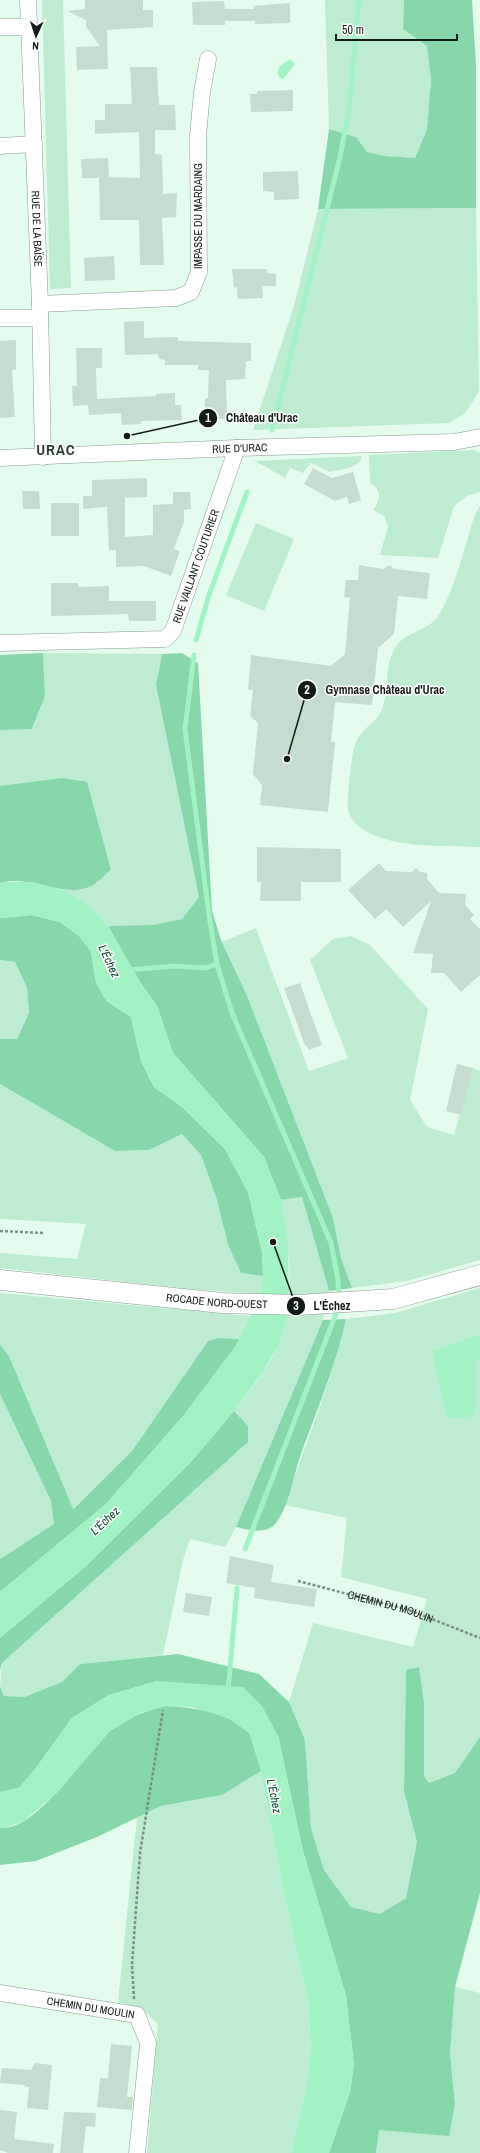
<svg xmlns="http://www.w3.org/2000/svg" width="480" height="2153" font-family="'Archivo Narrow',sans-serif">
  <style>
    .green { fill: #beecd0 }
    .forest { fill: #88d7aa }
    .water { fill: #a2f2c4 }
    .lines { fill: none; stroke-linecap: round; stroke-linejoin: round }
    .stream { stroke: #a2f2c4; stroke-width: 5 }
    .building { fill: #c5ddce }
    .minor-casing { stroke: #83998b; stroke-width: 17 }
    .major-casing { stroke: #83998b; stroke-width: 21 }
    .path { stroke: #7c8d82; stroke-width: 2.5; stroke-dasharray: 3 2; stroke-linecap: butt }
    .minor { stroke: #fff; stroke-width: 16 }
    .major { stroke: #fff; stroke-width: 20 }
    .labels { text-anchor: middle; dominant-baseline: central; stroke-width: 3; stroke-linejoin: round; paint-order: stroke }
    .street-label { font-size: 11px; fill: #121b15; stroke: #fff }
    .water-label { font-size: 12px; font-style: italic; fill: #0a492d; stroke: #fff }
    .district-label { font-size: 15px; font-weight: bold; letter-spacing: 1px; fill: #2a3e32; stroke: #fff }
    .leader { fill: none; stroke: #121b15; stroke-width: 1.5 }
    .callout-dot { fill: #121b15; stroke: #fff; stroke-width: 1.5 }
    .mark-label { font-size: 12px; text-anchor: middle; font-weight: bold; fill: #fff }
    .callout-label { font-size: 12px; text-anchor: middle; font-weight: bold; fill: #121b15; stroke: #fff; stroke-width: 3; stroke-linejoin: round; paint-order: stroke }
  </style>
  <rect width="100%" height="100%" fill="#e4fced"/>
  <path class="green" d="M42 0H63L71 288 50 289Z
    M325 0H404L403 29 427 46 431 80 427 129 415 158 385 156 366 152 356 137 329 129Z
    M476 208 479 392 465 413 449 423 253 430 294 306 318 209Z
    M474 450 480 453V492L467 496 454 506 438 558 380 555 388 526 384 516 373 510C381 500 382 490 370 483L369 455Z
    M362 456C360 469 341 469 330 472L311 463 303 473 290 468 285 478 255 461Z
    M480 506V847C443 845 387 850 357 825 354 822 349 815 348 810 346 805 352 754 354 747 356 743 358 737 361 734 368 725 378 720 382 709 390 688 383 664 397 645 406 632 428 631 438 616 454 593 466 542 475 514Z
    M256 523 294 539 264 611 226 595Z
    M43 653 162 654 156 685 199 897 182 919 152 925 108 926 88 904 64 890 89 887 21 784 0 786V730L33 728 45 696Z
    M256 928 309 1071 348 1058 310 960 333 939 351 936 370 945 428 1009 410 1100 427 1127 454 1135 473 1068 480 1071V1260L407 1281 352 1288 341 1258 333 1218 248 998 222 942Z
    M0 960 15 962 27 988 29 1013 17 1039H0Z
    M0 1084 115 1151 149 1150 182 1134 201 1155 217 1200 228 1245 241 1273 263 1276 261 1294 190 1289 0 1268V1253L77 1259 86 1224 0 1219Z
    M302 1197 329 1291 323 1320 236 1527 225 1547 190 1539 183 1560 163 1655 80 1664 62 1682 24 1697 4 1696 0 1687 2 1663 248 1442V1426L234 1411C250 1390 268 1369 278 1345 297 1300 289 1247 281 1200Z
    M480 1288V1737L455 1773 429 1783 424 1776V1703L406 1670 404 1791 417 1842 406 1898 380 1914 351 1907 324 1870 311 1828 305 1740 289 1702 313 1623 413 1647 427 1599 341 1577 347 1518 285 1505C305 1443 332 1382 346 1319L395 1313Z
    M0 1293 250 1316 239 1339 218 1338 208 1341 132 1451 72 1509 9 1356 0 1345Z
    M0 1394 51 1501 54 1524 0 1559Z
    M261 1771 283 1889 308 2001 311 2049 306 2091 291 2153H147L158 2024 142 2009 118 2002 137 1817 161 1806 222 1795Z
    M455 1987 480 1993V2153H376L379 2130 455 2104 450 2054Z"/>
  <path class="forest" d="M404 0H472L476 65V208L318 209 329 129 356 137 367 152 385 156 415 158 427 129 431 80 427 46 403 29Z
    M43 653 45 696 32 729 0 730V655Z
    M182 653 198 663 212 911 221 940 248 998 333 1218 341 1258 352 1288 329 1291 302 1197 281 1200 264 1157 173 1053 157 1006 140 982 108 926 152 925 182 919 199 897 156 685 162 654Z
    M62 778 87 782 111 870C104 875 96 885 89 887 61 898 30 874 0 883V786Z
    M32 915 60 922 79 936 91 951 96 983 107 1001 131 1017 141 1061 154 1087 182 1107 225 1149 248 1192 262 1252 263 1276 241 1273 228 1245 217 1200 201 1155 182 1134 149 1150 115 1151 0 1084V1039H17L29 1013 27 988 15 962 0 960V918Z
    M346 1319C336 1366 317 1409 301 1454 293 1476 290 1504 276 1523 267 1535 248 1530 236 1527L323 1320Z
    M218 1338 239 1339 235 1347 184 1415 106 1504 0 1592V1559L54 1524 51 1501 0 1394V1345L9 1356 73 1509 132 1451 208 1341Z
    M234 1411 248 1426V1442L2 1663 0 1671V1638L86 1566 189 1464Z
    M178 1654 259 1674 289 1702 305 1740 311 1828 324 1870 351 1907 380 1914 406 1898 417 1842 404 1791 406 1670 419 1667 424 1703V1776L429 1783 455 1773 480 1737V1893L455 1987 450 2054 455 2104 449 2136 379 2130 376 2153H329L350 2092 354 2065 346 1996 303 1851 278 1736 157 1681 109 1695 72 1718 36 1768 19 1788 0 1792V1687L4 1696 24 1697 62 1682 80 1664Z
    M165 1706C191 1707 231 1712 249 1733 254 1739 258 1762 261 1771L222 1795 161 1806 97 1837 36 1861 0 1865V1828C39 1831 83 1753 110 1731 126 1718 146 1711 165 1706Z"/>
  <path class="water" d="M290 59 295 64 283 79 280 78 277 73 280 66Z
    M4 882H33L64 890 88 904 108 926 140 982 157 1006 173 1053 264 1157 281 1200 288 1241 289 1295 286 1321 278 1346 263 1372 234 1411 189 1464 86 1566 0 1638V1592L106 1504 184 1415 235 1347 261 1294 263 1276 262 1252 248 1192 225 1149 182 1107 154 1087 141 1061 131 1017 104 998 96 983 91 951 79 936 60 922 32 915 0 918V883Z
    M480 1334V1360L476 1361V1404L474 1414 466 1418 447 1417 432 1352Z
    M157 1681 243 1687 262 1706 278 1736 303 1851 346 1996 354 2065 350 2092 329 2153H291L306 2091 311 2049 308 2001 283 1889 261 1771 249 1733 228 1718 192 1707 165 1706 141 1713 110 1731 57 1793 24 1821 5 1828H0V1792L19 1788 36 1768 72 1718 109 1695Z"/>
  <g class="lines">
    <path class="stream" d="M272 430 340 157 349 109 359 0
      M196 640 209 595 247 492
      M194 655 185 729 209 915 217 964 232 1013 331 1243 338 1280 339 1298
      M127 970 175 966 205 968 217 964
      M245 1549 339 1306
      M228 1691 237 1588"/>
  </g>
  <path class="building" d="M85 0H143V10H153V27L107 30 108 69 77 70 76 47 100 46 86 27V20L67 11 85 9Z
    M224 1 225 9H254V6L290 3V23L255 24V21H225V25H193L192 2Z
    M130 67H157L159 105H175L176 130H155V154L162 155 163 194 177 193 176 217 162 218 164 265H140L139 220H100L99 178H82L81 159 108 158 109 177H105L140 178 139 132 95 134V120H105V104H132Z
    M293 90V111L251 112 250 94H257V91Z
    M298 171 299 199 274 200V192L263 191V172Z
    M114 256 115 280 85 281 84 258Z
    M232 269H267V273L276 274V286H262L263 298 238 299 237 287 234 288Z
    M144 321V338L178 337V341L251 343V361H246L245 379 226 380 227 419 205 418V398H208L209 370H198V365H165V360L159 359 158 354 125 355 124 322Z
    M16 340V370H12L15 417 0 418V341Z
    M76 348H102V368H96L97 399 156 396V394L175 393V405H181L182 420 141 421V424L122 425 121 413 89 415 88 405 73 406 72 386H77Z
    M313 468 332 478 353 472 361 500 349 504 347 497 335 501 304 484Z
    M147 478V497L125 498V537L153 535V505L173 504V492H190L191 509 184 510V522L174 549 180 551 171 576 144 566 116 567V550H109L107 507 83 509V496H92V480Z
    M22 491H39L40 509H23Z
    M51 503H79V536H51Z
    M359 565 383 569 390 565 394 569 430 573 427 599 398 596 394 634 378 648 372 705 335 702 331 742H335L328 812 260 805 262 785 253 774 258 723 250 716 253 690H248L251 655 331 666 345 654 350 598 344 597 346 580H358Z
    M51 583H78V587L109 586V601H156V621H129L128 614 51 616Z
    M257 847 341 849V882H301V901H260L261 882H257Z
    M379 863 386 871 411 872 416 868 421 872 427 873V879L439 893 466 894 465 905 474 915 470 919 480 929V975L461 992 444 973H431L433 954 413 953 431 901 403 927 386 909 375 919 348 890Z
    M300 983 322 1045 309 1050 304 1043 284 988Z
    M457 1064 473 1068 461 1115 446 1111Z
    M230 1556 274 1565 271 1582 317 1589 314 1607 254 1598 255 1588 226 1583Z
    M186 1593 212 1597 209 1616 183 1612Z
    M111 2044 132 2046 127 2097H133L132 2110 97 2107 100 2078H108Z
    M35 2063 52 2065 48 2110 27 2108 29 2087H25V2085L0 2083 2 2068 31 2070Z
    M0 2110 17 2112 14 2139 54 2144 53 2153H8L0 2150Z
    M64 2112 96 2113 95 2127 86 2126 83 2153H60Z"/>
  <g class="lines">
    <defs>
      <g id="minor">
        <path id="s2" d="M28 0 40 304 43 457"/>
        <path d="M0 27H29"/>
        <path d="M0 146 34 144"/>
        <path d="M40 304 176 298 191 292 199 272 198 136 202 92 208 59"/>
        <path d="M0 318H40"/>
        <path id="s3" d="M0 458 237 448 454 442 480 437"/>
        <path id="s4" d="M0 643 165 639 173 631 237 448"/>
        <path id="s5" d="M0 1993 137 2015 148 2043 137 2153"/>
      </g>
      <g id="major">
        <path id="s6" d="M0 1280 222 1303 298 1305 393 1299 480 1275"/>
      </g>
    </defs>
    <use href="#minor" class="minor-casing"/>
    <use href="#major" class="major-casing"/>
    <g class="path">
      <path d="M0 1231 43 1233"/>
      <path id="s1" d="M298 1581 409 1610 480 1638"/>
      <path d="M134 1999 132 1965 140 1853 163 1710"/>
    </g>
    <use href="#minor" class="minor"/>
    <use href="#major" class="major"/>
  </g>
  <g class="labels">
    <g class="street-label">
      <text transform="translate(198 216) rotate(-90)">IMPASSE DU MARDAING</text>
      <text stroke="none"><textPath href="#s2" startOffset="229">RUE DE LA BAÏSE</textPath></text>
      <text stroke="none"><textPath href="#s3" startOffset="240">RUE D'URAC</textPath></text>
      <text stroke="none"><textPath href="#s4" startOffset="245">RUE VAILLANT COUTURIER</textPath></text>
      <text stroke="none"><textPath href="#s6" startOffset="218">ROCADE NORD-OUEST</textPath></text>
      <text stroke="none"><textPath href="#s1" startOffset="96">CHEMIN DU MOULIN</textPath></text>
      <text stroke="none"><textPath href="#s5" startOffset="92">CHEMIN DU MOULIN</textPath></text>
    </g>
    <g class="water-label">
      <text transform="translate(109 961) rotate(65)">L'Échez</text>
      <text transform="translate(105 1521) rotate(-43)">L'Échez</text>
      <text transform="translate(274 1796) rotate(79)">L'Échez</text>
    </g>
    <g class="district-label">
      <text x="56" y="449">URAC</text>
    </g>
  </g>
  <path class="leader" d="M127 436L208 418M287 759L307 690M273 1242L296 1306"/>
  <g class="callout-dot">
    <circle cx="127" cy="436" r="4"/>
    <circle cx="287" cy="759" r="4"/>
    <circle cx="273" cy="1242" r="4"/>
    <circle cx="208" cy="418" r="10"/>
    <circle cx="307" cy="690" r="10"/>
    <circle cx="296" cy="1306" r="10"/>
  </g>
  <g class="mark-label">
    <text x="208" y="422">1</text>
    <text x="307" y="694">2</text>
    <text x="296" y="1310">3</text>
  </g>
  <g class="callout-label">
    <text x="262" y="422">Château d'Urac</text>
    <text x="385" y="694">Gymnase Château d'Urac</text>
    <text x="332" y="1310">L'Échez</text>
  </g>
  <g transform="translate(36 36) rotate(183)" stroke="#ffffff" stroke-width="3" paint-order="stroke">
  <path d="M0-3L7 15L0 10L-7 15Z" fill="#121b15"/>
  <text y="-6" font-size="11" font-weight="bold" text-anchor="middle" fill="#121b15">N</text>
  </g>
  <path d="M336 34v6h121v-6" fill="none" stroke="#121b15" stroke-width="2"/>
  <text x="342" y="34" font-size="12" fill="#121b15" stroke="#ffffff" stroke-width="3" paint-order="stroke">50 m</text>
</svg>
